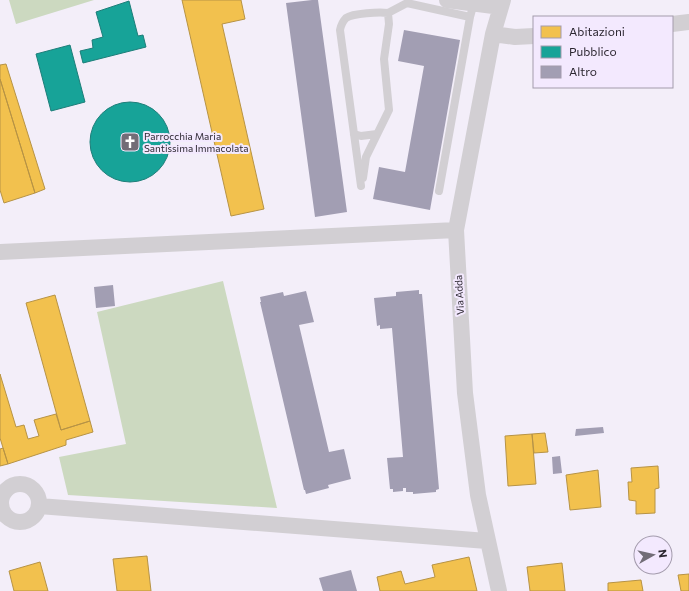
<svg xmlns="http://www.w3.org/2000/svg" width="689" height="591" font-family="Commissioner,sans-serif">
  <style>
    .green { fill: #ccd9c0 }
    .homes { fill: #f2c14e; stroke: #b79345 }
    .public { fill: #17a398; stroke: #1d7e79 }
    .building { fill: #a29eb3 }
    .lines { fill: none; stroke-linecap: round; stroke-linejoin: round }
    .lane { stroke: #d2cfd3; stroke-width: 8 }
    .street { stroke: #d2cfd3; stroke-width: 16 }
    .labels { text-anchor: middle; dominant-baseline: central; stroke-width: 4; stroke-linejoin: round; paint-order: stroke }
    .poi-label { font-size: 10px; fill: #2c2731; stroke: #f3e9fe; text-anchor: start }
    .street-label { font-size: 10px; fill: #2c2731; stroke: #f3e9fe }
  </style>
  <rect width="100%" height="100%" fill="#f3eef9"/>
  <path class="green" d="M9 0H94L16 24Z
    M223 281 277 508 68 495 59 457 126 444 97 312Z"/>
  <path class="homes" d="M182 0H241L245 19 222 24 264 209 231 216Z
    M6 64 45 189 35 193 0 79V65Z
    M0 79 35 193 4 203 0 190Z
    M55 295 90 421 61 430 26 303Z
    M0 374 16 427 24 425 28 439 39 436 34 420 56 414 61 430 90 421 93 432 66 440V445L8 464 0 438Z
    M545 433 548 452 534 453 532 434Z
    M532 434 536 484 508 486 505 436Z
    M3 448 8 464 0 466V449Z
    M658 466 659 488 655 489V513L636 514V501L629 500 628 482H632L631 468Z
    M598 470 601 507 570 510 566 475Z
    M147 556 151 591H117L113 559Z
    M469 557 477 591H380L377 577 401 571 405 584 435 577 432 565Z
    M40 562 48 591H14L9 571Z
    M562 563 565 591H530L527 567Z
    M689 574V591H681L678 575Z
    M641 580 643 591H608V583Z"/>
  <path class="public" d="M129 1 138 36 143 35 146 47 83 63 80 51 93 48 92 40 103 37 96 12Z
    M70 45 85 102 51 111 36 54Z
    M90 142a40 40 0 1 1 80 0a40 40 0 1 1-80 0Z"/>
  <path class="building" d="M312 0H318L347 212 315 217 286 3Z
    M404 30 460 40 430 210 373 199 379 167 405 172 424 66 398 61Z
    M113 285 115 306 96 308 94 287Z
    M419 290V294H422L439 489 436 490V492L413 494V492H406V488H403V491L393 492V489H390L387 458 403 457 392 328 380 329V325L377 326 374 298 396 296V292Z
    M306 291 314 322 299 325 329 452 344 449 351 479 328 485 329 488 306 494 305 490H304L260 302H261L260 297 283 292 284 296Z
    M603 427 604 433 575 436 576 429Z
    M560 456 562 473 553 474 552 457Z
    M351 570 357 591H323L319 578Z"/>
  <g class="lines">
    <path class="lane" d="M354 134 361 136 377 134
      M363 178 366 157 389 110 384 59 389 24 388 13
      M361 186 340 30C341 25 343 21 346 18 353 13 380 12 388 13L407 3 470 17
      M439 191 470 17 472 10 478 4"/>
    <path class="street" d="M447 0 501 7
      M672 24 689 22
      M493 34 515 37 534 36
      M0 252 456 230
      M1 503a19 19 0 1 1 38 0a19 19 0 1 1-38 0Z
      M39 506 487 541
      M499 591 478 495 465 393 456 230 493 34 503 0"/>
  </g>
  <defs>
    <symbol id="church-square" viewBox="-11 -11 22 22"><rect x="-9" y="-9" width="18" height="18" rx="4" fill="#726d77" stroke="#f3e9fe"/><path d="M-1.2-6h2.4v3.5h3.3v2.4h-3.3V6h-2.4V-.1h-3.3v-2.4h3.3Z" fill="#fff"/></symbol>
  </defs>
  <g fill-rule="evenodd">
    <use href="#church-square" x="119" y="131" width="22" height="22"/>
  </g>
  <g class="labels">
    <g class="poi-label">
      <text x="144" y="136">Parrocchia Maria<tspan x="144" dy="12">Santissima Immacolata</tspan></text>
    </g>
    <g class="street-label">
      <text transform="translate(459 295) rotate(-93)">Via Adda</text>
    </g>
  </g>
  <rect x="533" y="16" width="140" height="72" fill="#f3e9fe" stroke="#a39bac"/>
  <rect x="541" y="26" width="20" height="12" fill="#f2c14e" stroke="#a39bac"/>
  <text x="569" y="36" font-size="12" fill="#2c2731">Abitazioni</text>
  <rect x="541" y="46" width="20" height="12" fill="#17a398" stroke="#a39bac"/>
  <text x="569" y="56" font-size="12" fill="#2c2731">Pubblico</text>
  <rect x="541" y="66" width="20" height="12" fill="#a29eb3" stroke="#a39bac"/>
  <text x="569" y="76" font-size="12" fill="#2c2731">Altro</text>
  <g transform="translate(653 555) rotate(82)"><circle r="19" fill="#f3e9fe" stroke="#a39bac"/>
  <path d="M0-3L7 15L0 10L-7 15Z" fill="#726d77"/>
  <text y="-6" font-size="11" font-weight="bold" text-anchor="middle" fill="#2c2731">N</text>
  </g>
</svg>
